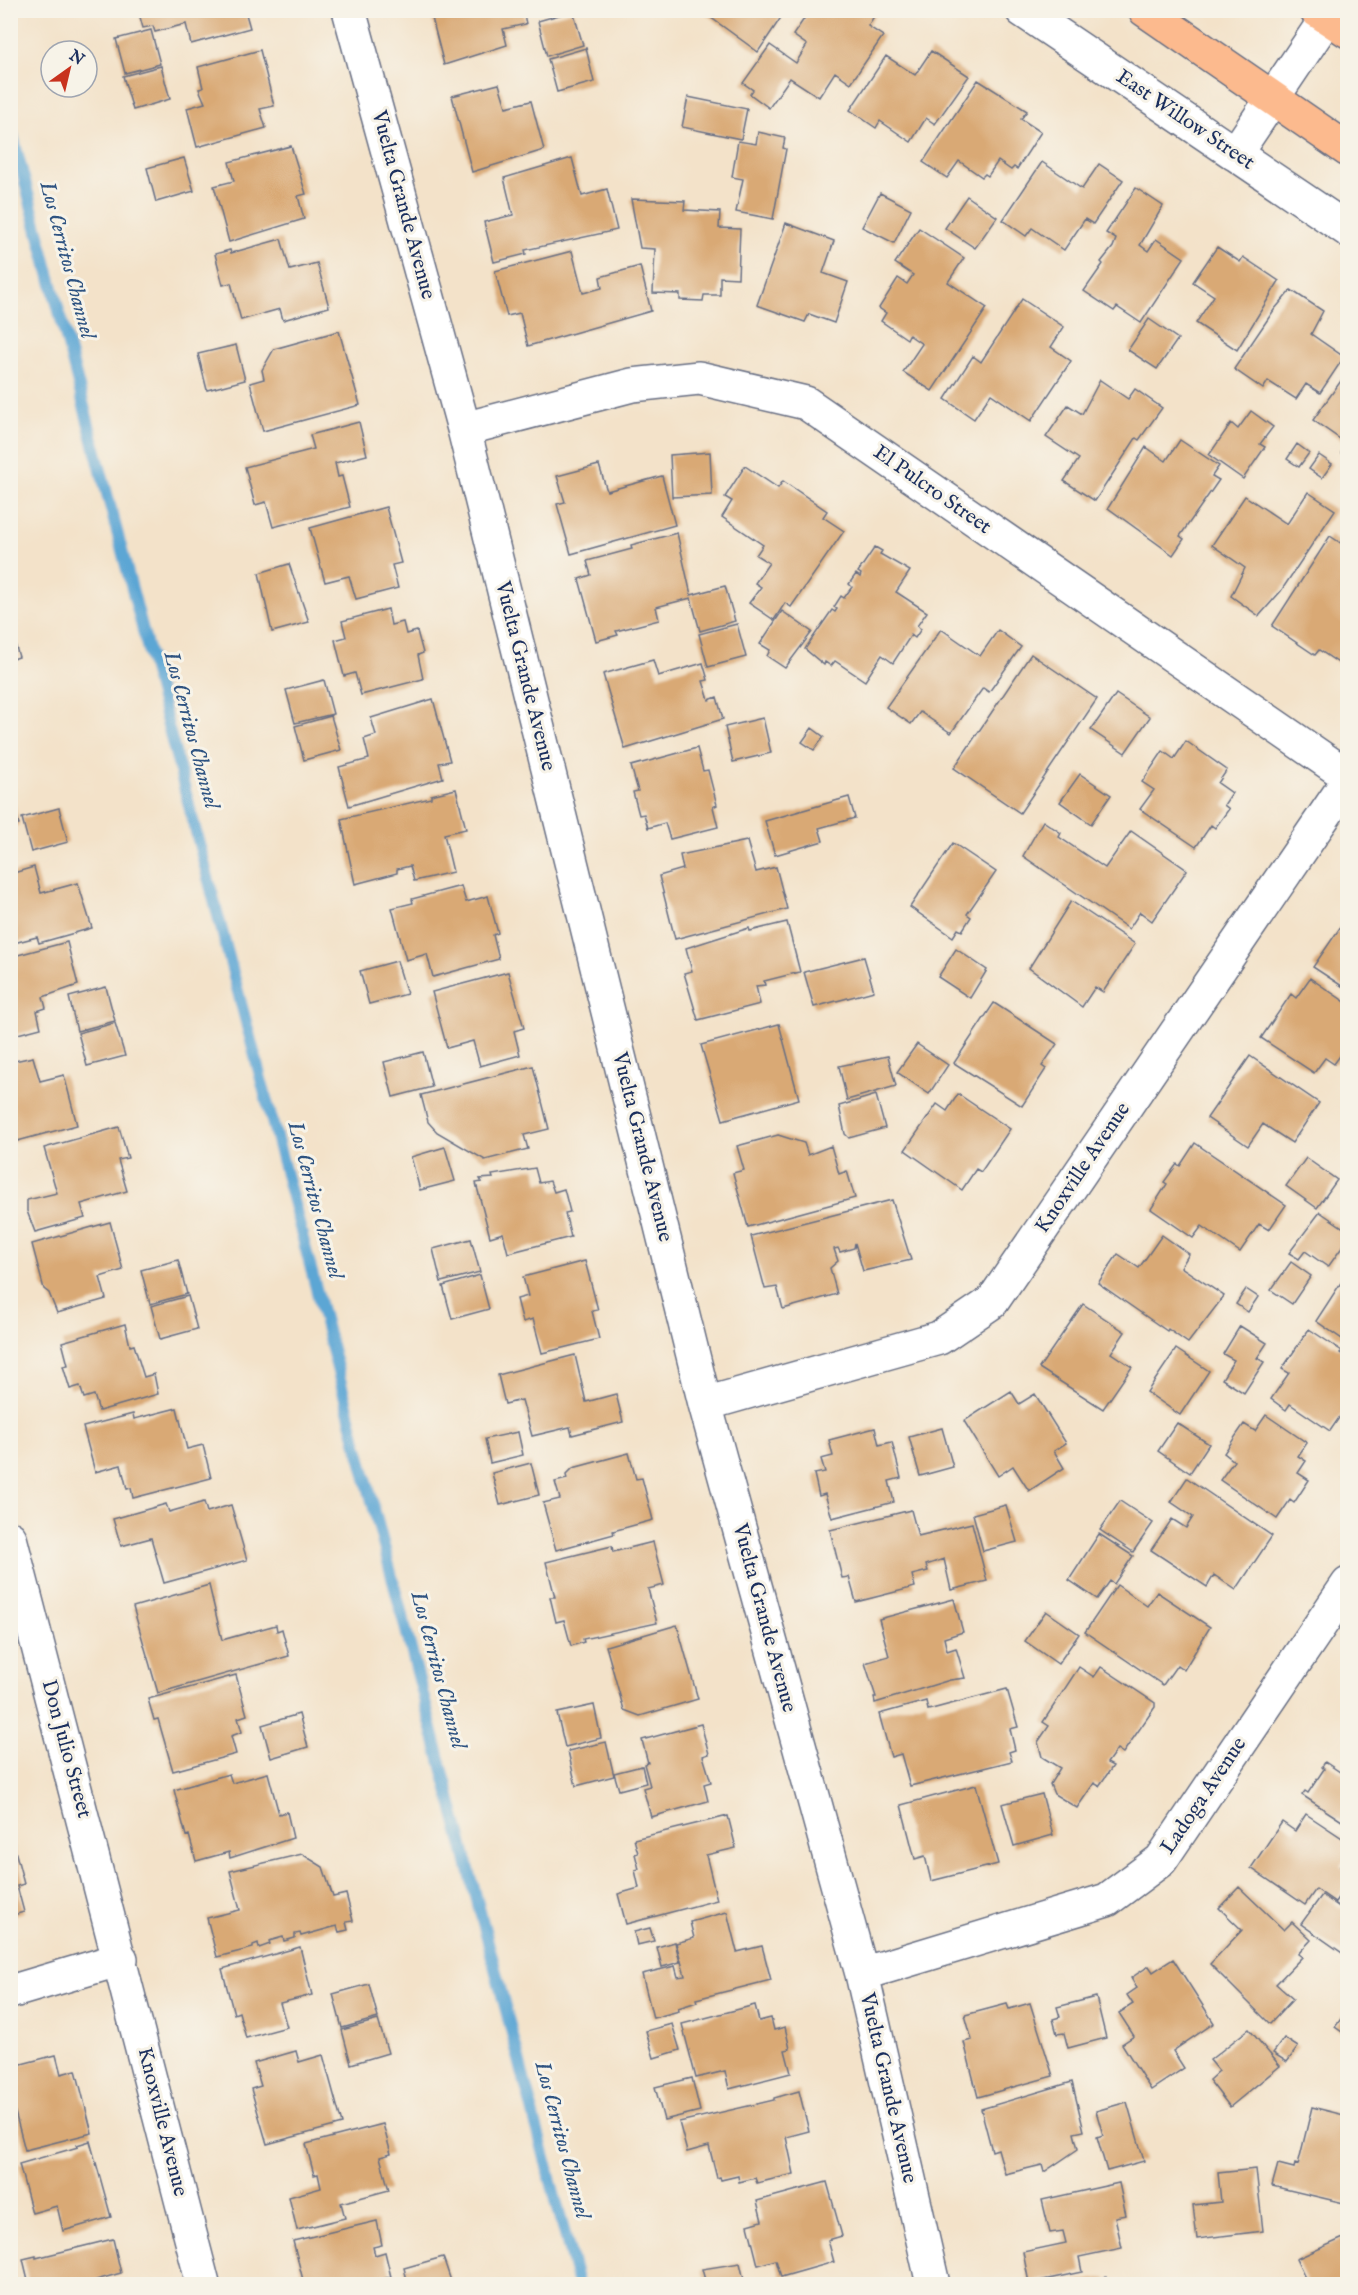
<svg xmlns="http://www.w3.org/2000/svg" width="1358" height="2295" font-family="'IM FELL English',serif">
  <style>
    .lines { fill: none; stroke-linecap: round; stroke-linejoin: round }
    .stream { stroke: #5ca6d4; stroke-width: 12 }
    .building { fill: #d9a975 }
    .street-casing { stroke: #676e83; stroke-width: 36 }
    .primary-casing { stroke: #676e83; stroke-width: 36 }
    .street { stroke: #fff; stroke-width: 33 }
    .primary { stroke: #fcba8e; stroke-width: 33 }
    .labels { text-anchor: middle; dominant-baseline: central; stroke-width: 6; stroke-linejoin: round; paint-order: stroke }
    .street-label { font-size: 21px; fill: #1b2f5e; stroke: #f7f3e8 }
    .water-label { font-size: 22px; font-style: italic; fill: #2e5381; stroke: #f7f3e8 }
  </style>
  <rect width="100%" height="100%" fill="#f7f3e8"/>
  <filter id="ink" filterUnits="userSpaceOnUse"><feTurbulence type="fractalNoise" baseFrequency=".0167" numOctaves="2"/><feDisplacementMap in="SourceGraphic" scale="12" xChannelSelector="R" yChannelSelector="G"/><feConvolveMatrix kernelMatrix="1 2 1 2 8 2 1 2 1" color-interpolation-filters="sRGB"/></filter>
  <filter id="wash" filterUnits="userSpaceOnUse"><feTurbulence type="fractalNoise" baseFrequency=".008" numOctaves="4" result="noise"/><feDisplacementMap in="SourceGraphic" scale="24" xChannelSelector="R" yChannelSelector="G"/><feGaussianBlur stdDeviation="1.35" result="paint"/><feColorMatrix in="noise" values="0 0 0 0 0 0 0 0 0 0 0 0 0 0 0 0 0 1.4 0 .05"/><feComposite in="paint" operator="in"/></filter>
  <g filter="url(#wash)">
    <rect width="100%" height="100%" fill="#f3e2c9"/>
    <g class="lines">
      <path class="stream" d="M10 125 578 2284"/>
    </g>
    <g id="blocks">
      <path class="building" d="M138 10H259V11L246 14 250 28 191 44 186 24 155 32 153 26 143 28Z
        M430 10H523L526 24 503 29 507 45 444 65Z
        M708 10H786L758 52 706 14Z
        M810 10H872L876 13 868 26 883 36 851 83 835 72 819 97 790 78 769 108 750 94 753 90 743 83 770 45 796 63 807 45 793 35Z
        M573 11 583 45 547 56 538 21Z
        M151 30 160 64 125 73 116 39Z
        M586 48 594 82 557 92 548 59Z
        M260 50 274 106 260 109 266 128 197 147 187 108 205 103 199 89 203 88 198 67Z
        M931 51 969 76 935 124 926 118 911 142 880 121 876 128 850 110 886 56 915 75Z
        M161 66 170 99 133 110 123 76Z
        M978 80 1027 111 1021 119 1041 132 1017 169 1014 167 1011 170 998 161 988 176 985 174 982 177 959 161 947 178 923 162Z
        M499 84 506 107 531 101 544 150 472 172 452 96Z
        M688 97 747 109 741 139 682 127Z
        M758 132 785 138 783 148 786 149 773 219 736 212 743 179 732 177 738 141 756 144Z
        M291 146 306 194 298 196 304 219 229 242 214 186 234 181 229 162Z
        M184 158 194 191 156 202 147 168Z
        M572 158 582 196 607 189 617 230 525 250 526 254 494 262 484 222 513 215 504 178Z
        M1042 162 1082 189 1099 164 1123 180 1093 224 1085 219 1064 250 1032 228 1026 236 1003 220Z
        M1136 188 1163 206 1140 245 1148 251 1156 239 1184 258 1141 323 1117 307 1114 311 1084 291 1103 264 1101 262 1113 247 1116 239 1106 233Z
        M880 193 911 209 894 243 862 227Z
        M967 196 997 217 975 248 945 228Z
        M631 199 685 201 684 210 720 212 719 228 740 229 738 278 720 277V295H704L703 301 680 300V294L653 293 655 249 640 248Z
        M786 223 834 241 823 273 848 282 834 323 809 314 805 322 757 305Z
        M919 228 964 258 948 282 987 308 932 391 903 372 922 344 909 335 907 339 881 321 886 313 879 308 898 278 907 284 913 275 895 263Z
        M281 239 290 270 317 263 329 307 283 320 280 309 241 320 231 283 223 285 215 254 230 250 231 253Z
        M1217 247 1240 262 1243 257 1279 281 1237 350 1196 323 1214 296 1193 282Z
        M572 251 583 293 602 288 600 277 640 266 651 311 528 346 520 313 507 316 495 271Z
        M1291 290 1323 311 1311 334 1344 357 1320 393 1306 384 1296 399 1268 381 1263 389 1234 369 1274 310Z
        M1022 299 1064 327 1051 347 1071 361 1031 421 991 394 974 419 945 399 973 356 981 362Z
        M1149 319 1178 339 1157 369 1128 350Z
        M339 331 360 405 263 431 250 383 264 379 262 370 274 349Z
        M236 345 245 380 207 390 198 354Z
        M1348 371V457L1341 453 1347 444 1313 420Z
        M1100 380 1128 399 1135 389 1162 408 1139 440 1136 438 1095 501 1064 481 1079 459 1046 437 1068 405 1082 414Z
        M1251 411 1273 427 1260 444 1265 447 1243 479 1209 455 1231 423 1238 429Z
        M359 422 367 455 335 463 338 477 342 476 350 507 273 527 266 502 255 505 245 467 314 449 310 435Z
        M1180 440 1219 466 1212 476 1219 480 1180 536 1184 539 1173 555 1108 508 1146 447 1166 461Z
        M1297 444 1309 453 1299 467 1287 459Z
        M710 452 712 495 672 497 670 455Z
        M1319 455 1332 464 1322 478 1309 469Z
        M599 465 607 491 662 476 675 525 571 554 557 504 565 502 557 476Z
        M745 466 778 488 783 481 827 511 823 517 844 531 791 607 785 603 774 620 749 603 761 587 755 583 769 563 756 555 763 545 722 517 732 501 725 497Z
        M1308 492 1335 510 1281 591 1259 616 1231 596 1245 568 1212 545 1245 496 1287 524Z
        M386 507 401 563 392 565 398 588 356 599 349 576 325 582 310 528Z
        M677 533 691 595 725 586 735 621 700 631 691 598 656 607 659 620 616 631 618 635 596 641 579 579 591 575 587 561 632 549 631 545Z
        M1330 536 1348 548V653L1340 664 1319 650 1315 655 1272 626Z
        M875 547 882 551 880 554 910 571 896 592 927 612 917 626 921 629 915 638 911 635 893 663 882 655 865 681 835 661 831 666 825 662 824 665 805 649 832 610 835 612 837 609 834 607 841 596 844 598 852 587 849 584 856 574 860 577 861 574 858 572Z
        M289 564 309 622 272 632 259 573Z
        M388 609 391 625 403 622 406 634 417 631 423 653 418 655 423 679 361 695 355 673 344 676 335 640 346 637 342 621Z
        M782 611 812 632 785 668 767 656 770 650 760 644Z
        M737 624 746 657 708 667 699 634Z
        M10 627 19 657 10 660Z
        M941 629 980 656 998 630 1021 647 989 692 983 688 951 733 920 712 911 724 886 707Z
        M1031 654 1097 699 1020 813 954 768Z
        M653 660 658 676 703 663 708 680 703 681 709 700 717 697 723 719 625 749 603 674Z
        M324 680 333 714 295 723 286 690Z
        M1116 694 1150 717 1125 753 1091 730Z
        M433 699 450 761 439 763 443 778 349 806 339 767 369 759 364 739 376 735 371 718Z
        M331 716 341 750 304 760 295 726Z
        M763 718 771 753 733 762 725 727Z
        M812 728 824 737 814 750 802 742Z
        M1186 741 1227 770 1218 783 1232 793 1224 805 1229 809 1215 828 1211 825 1196 847 1140 809 1154 790 1142 782 1163 751 1174 759Z
        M697 748 703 771 708 770 717 805 713 807 718 827 670 839 665 823 648 828 644 814 639 815 633 792 638 791 631 766Z
        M1080 774 1111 795 1091 824 1060 802Z
        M11 789 19 825 10 827V789Z
        M456 789 466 829 444 834 453 872 414 881 410 866 397 869V873L355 884 341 819 431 798V795Z
        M849 797 855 818 819 828 823 841 775 855 765 821Z
        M59 808 68 842 31 852 22 818Z
        M1043 821 1061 833 1059 837 1105 868 1131 831 1187 870 1152 921 1140 912 1129 929 1023 856Z
        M747 841 756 872 776 867 787 909 675 939 659 876 683 869 680 855Z
        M953 843 996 872 967 914 971 917 962 931 958 929 953 937 910 907Z
        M34 867 41 893 78 883 92 928 39 943 37 937 10 944V874Z
        M461 886 466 902 488 896 498 933 493 935 499 959 433 977 427 954 406 960 392 908 413 903 412 899Z
        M1071 901 1135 944 1103 992 1095 987 1082 1007 1029 968Z
        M1346 919 1348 920V990L1313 967Z
        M787 922 800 972 764 981 765 985 756 986 760 1004 698 1020 684 973 692 971 686 948 749 928 750 931Z
        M67 942 78 985 43 997 46 1008 37 1011 41 1028 10 1036V959L15 958 14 956Z
        M956 949 987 970 970 998 938 977Z
        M864 957 874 991 814 1007 804 972Z
        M397 961 407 994 369 1004 360 971Z
        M508 972 524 1028 514 1031 520 1055 480 1066 473 1041 447 1048 432 992Z
        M1310 978 1348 1004V1045L1334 1064 1325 1058 1314 1073 1261 1038 1291 994 1296 998Z
        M106 987 115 1021 77 1031 69 997Z
        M994 1003 1057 1044 1042 1066 1046 1069 1022 1106 954 1063Z
        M115 1023 125 1056 87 1066 78 1033Z
        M779 1024 799 1099 723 1120 701 1045Z
        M917 1044 948 1065 929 1094 897 1072Z
        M423 1052 432 1087 393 1097 384 1062Z
        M888 1056 896 1086 847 1100 839 1066Z
        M1250 1056 1319 1103 1292 1143 1263 1124 1248 1146 1207 1118Z
        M33 1057 40 1081 64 1075 77 1125 10 1143V1062Z
        M533 1066 549 1129 524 1135 528 1149 485 1160 437 1132 428 1122 421 1095Z
        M958 1094 1010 1129 981 1172 976 1169 962 1190 905 1150 937 1104 947 1111Z
        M876 1095 885 1128 849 1138 845 1134 839 1106Z
        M119 1127 128 1158 118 1160 127 1191 81 1204 85 1218 35 1232 27 1211V1200L57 1193 44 1148Z
        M778 1135 804 1143 808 1155 831 1146 839 1174 847 1171 855 1198 748 1227 733 1173 744 1170 737 1146Z
        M1195 1143 1286 1205 1269 1230 1259 1224 1240 1252 1202 1226 1193 1238 1151 1209 1167 1184 1164 1182 1177 1164 1180 1166Z
        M445 1147 455 1181 420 1190 411 1157Z
        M1306 1158 1337 1180 1317 1208 1286 1186Z
        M535 1168 539 1183 550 1181 554 1192 564 1189 570 1212 565 1213 571 1237 508 1253 503 1233 490 1237 476 1183 482 1182 480 1179 493 1178 492 1175Z
        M892 1200 911 1260 863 1271 855 1243 854 1248 840 1252 838 1248 834 1249 838 1261 830 1268 837 1294 783 1309 777 1287 765 1289 751 1236Z
        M1320 1212 1348 1231V1239L1328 1267 1305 1251 1299 1259 1289 1253Z
        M110 1222 123 1270 100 1277 106 1299 57 1313 49 1293 44 1289 32 1244Z
        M1162 1235 1189 1254 1181 1267 1224 1296 1188 1343 1168 1329 1167 1331 1098 1283 1118 1254 1139 1268Z
        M471 1239 480 1272 441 1282 433 1249Z
        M178 1260 187 1294 150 1304 141 1270Z
        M585 1261 598 1310 592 1311 599 1339 542 1353 533 1319 523 1322 517 1299 528 1296 523 1277Z
        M1291 1262 1311 1276 1292 1304 1271 1290Z
        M480 1275 489 1309 452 1319 443 1286Z
        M1342 1281 1348 1285V1343L1316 1321Z
        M1246 1289 1258 1297 1248 1312 1236 1304Z
        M188 1296 197 1329 160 1339 151 1306Z
        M1083 1304 1125 1332 1111 1353 1132 1367 1103 1409 1039 1368Z
        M125 1324 130 1346 134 1345 144 1377 154 1374 158 1394 99 1411 94 1395 84 1398 80 1386 70 1389 63 1366 68 1365 62 1342Z
        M1240 1326 1267 1343 1257 1358 1264 1362 1244 1393 1222 1379 1234 1360 1223 1354Z
        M1309 1329 1342 1351 1340 1353 1348 1359V1411L1345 1409 1330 1431 1290 1404 1286 1410 1271 1399 1289 1373 1282 1369Z
        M1176 1349 1209 1371 1180 1415 1147 1392Z
        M575 1355 586 1402 616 1394 623 1422 572 1435 570 1427 532 1436 522 1400 505 1404 498 1375Z
        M1011 1391 1019 1404 1035 1394 1066 1443 1054 1451 1064 1468 1029 1491 1013 1466 998 1476 964 1421Z
        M177 1408 187 1449 203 1445 211 1478 133 1498 131 1488 127 1489 121 1465 95 1472 83 1427 133 1414 134 1419Z
        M1266 1415 1307 1443 1298 1456 1306 1461 1298 1473 1309 1480 1294 1503 1290 1500 1277 1519 1220 1480 1234 1461 1224 1453 1244 1424 1255 1431Z
        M1177 1423 1209 1444 1190 1473 1158 1451Z
        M875 1428 879 1445 892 1442 901 1478 889 1481 894 1502 832 1518 825 1494 819 1496 814 1474 825 1472 821 1459 833 1456 829 1440Z
        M942 1428 953 1467 920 1476 909 1437Z
        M518 1432 523 1455 490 1463 485 1439Z
        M629 1453 636 1479 642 1478 653 1520 613 1531 614 1534 556 1550 543 1503 560 1499 555 1482 567 1479 566 1475 573 1468Z
        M531 1463 539 1495 500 1505 492 1473Z
        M1187 1478 1272 1536 1236 1590 1214 1575 1207 1587 1151 1550 1172 1519 1186 1528 1193 1517 1171 1502Z
        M1120 1501 1153 1523 1133 1552 1100 1530Z
        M204 1502 207 1512 231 1505 247 1560 164 1583 151 1538 121 1546 113 1519 166 1504 169 1512Z
        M1006 1505 1017 1542 983 1551 973 1514Z
        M911 1510 918 1536 972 1523 987 1581 951 1590 944 1559 926 1565 928 1571 912 1575 915 1587 856 1602 849 1577 842 1578 830 1530Z
        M1099 1534 1133 1556 1114 1584 1110 1581 1097 1599 1069 1580Z
        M653 1542 664 1585 648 1589 657 1623 583 1639 584 1642 571 1646 564 1620 556 1622 550 1597H555L546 1562 612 1546 613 1552Z
        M209 1585 222 1640 276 1625 277 1631 282 1629 289 1656 158 1693 133 1607Z
        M1117 1585 1147 1606 1157 1592 1210 1627 1184 1670 1177 1665 1163 1685 1085 1632Z
        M954 1599 963 1632 944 1638 947 1651 956 1648 965 1678 950 1680 875 1703 874 1697H876L865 1663 889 1656 879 1619Z
        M1046 1611 1079 1634 1058 1664 1025 1641Z
        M677 1625 698 1699 640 1716 624 1710 606 1646Z
        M1079 1667 1094 1677 1101 1667 1155 1703V1707L1123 1753 1117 1749 1107 1763 1113 1766 1099 1786 1094 1783 1077 1808 1054 1794 1050 1784 1060 1768 1042 1757 1038 1742 1049 1726 1043 1722Z
        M236 1675 247 1715 238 1718 242 1732 231 1736 236 1754 173 1771 158 1719 154 1720 148 1699Z
        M1007 1689 1018 1727 1010 1729 1015 1750 1009 1752 1012 1761 910 1786 901 1754 891 1757 879 1714 926 1701 928 1710Z
        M594 1705 601 1738 565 1747 557 1713Z
        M299 1714 308 1747 271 1758 262 1725Z
        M701 1724 709 1754 703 1756 711 1782 704 1784 708 1801 651 1817 643 1788 650 1786 644 1764 648 1763 642 1740Z
        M606 1742 614 1776 576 1786 568 1751Z
        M1325 1762 1346 1776 1348 1774V1825L1302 1795 1305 1791 1308 1793 1324 1769 1322 1767Z
        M642 1766 646 1783 619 1790 614 1773Z
        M268 1773 279 1814 287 1812 293 1838 230 1858 229 1852 196 1861 189 1835 186 1836 174 1790 229 1774 232 1783Z
        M976 1785 998 1864 931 1881 925 1856 915 1859 901 1805Z
        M1042 1794 1053 1835 1014 1846 1002 1804Z
        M1306 1814 1348 1842V1855L1340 1866 1348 1871V1883L1335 1902 1316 1889 1305 1905 1251 1868 1282 1822 1295 1831Z
        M728 1816 736 1848 706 1855 717 1900 626 1924 618 1894 639 1888 635 1870 639 1869 635 1854 638 1853 634 1839Z
        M11 1835 24 1884 17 1886 24 1912 10 1916Z
        M302 1854 323 1867 333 1897 346 1894 353 1921 346 1922 348 1930 339 1932 337 1926 301 1936 300 1933 295 1934V1938L284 1941 283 1937 269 1941 270 1944 259 1948 258 1943 253 1945V1948L217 1957 207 1918 240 1910 230 1871Z
        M1239 1887 1284 1930 1292 1922 1311 1940 1298 1954 1302 1957 1276 1984 1293 1999 1270 2024 1210 1964 1242 1930 1219 1908Z
        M1322 1895 1348 1913V1957L1301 1924Z
        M727 1912 737 1952 762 1946 771 1980 696 1999 697 2002 678 2008 679 2011 653 2018 642 1974 675 1966 678 1977 685 1976 676 1943 694 1938 690 1922Z
        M650 1928 654 1941 637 1945 634 1932Z
        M675 1942 680 1962 662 1967 657 1947Z
        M300 1947 312 1995 280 2003 287 2027 246 2038 239 2012 234 2014 222 1969Z
        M1173 1959 1214 2023 1173 2051 1184 2068 1151 2090 1122 2044 1134 2036 1119 2013 1133 2004 1127 1995 1137 1988 1131 1978 1149 1966 1153 1972Z
        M369 1984 378 2018 342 2028 333 1994Z
        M1096 1997 1106 2038 1068 2048 1064 2033 1057 2034 1053 2019 1060 2017 1057 2007Z
        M1030 2003 1053 2076 978 2097 964 2042 972 2040 965 2015 1007 2004 1009 2009Z
        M755 2005 759 2021 771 2018 774 2030 785 2027 790 2049 785 2050 791 2073 729 2089 725 2071 696 2078 682 2024Z
        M1348 2009V2036L1335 2027Z
        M378 2020 388 2053 351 2064 342 2030Z
        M672 2024 680 2050 654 2058 646 2031Z
        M1249 2029 1280 2066 1230 2107 1209 2080 1219 2071 1210 2060Z
        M1284 2038 1298 2047 1287 2062 1273 2053Z
        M296 2051 299 2062 323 2055 342 2124 267 2144 251 2089 261 2086 254 2063Z
        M56 2055 61 2074 76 2070 92 2133 25 2150 15 2112 10 2114V2067Z
        M692 2078 700 2111 664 2120 655 2087Z
        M1072 2082 1084 2131 1074 2133 1078 2149 1044 2172 1042 2165 1005 2174 998 2149 992 2151 981 2109Z
        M799 2091 809 2131 786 2137 794 2174 757 2183 755 2178 739 2182 738 2176 721 2180 720 2177 717 2178 709 2146 687 2152 679 2122 774 2100V2098Z
        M1127 2102 1144 2161 1107 2171 1097 2137 1103 2135 1096 2111Z
        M1312 2107 1348 2116V2204L1272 2186 1278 2164 1294 2168 1295 2164 1298 2165Z
        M383 2124 391 2154 380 2157 389 2190 341 2203 345 2218 297 2230 289 2197 321 2188 318 2174 314 2175 306 2144Z
        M90 2141 111 2217 63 2231 57 2206 32 2213 19 2164 78 2147 77 2145Z
        M1256 2169 1263 2231 1197 2239 1193 2205 1221 2202 1218 2173Z
        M827 2182 842 2236 828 2240 834 2262 781 2277 776 2260 758 2265 748 2225 762 2221 757 2201Z
        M1119 2183 1126 2215 1115 2217 1122 2248 1079 2257 1082 2272 1029 2283 1023 2252 1066 2243 1063 2231 1050 2233 1042 2200Z
        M377 2221 382 2245 373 2247 375 2255 385 2252 391 2277 370 2282 371 2284H304L293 2241Z
        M1348 2236V2284H1302L1301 2282 1306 2280 1296 2259Z
        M113 2239 121 2273 96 2280 97 2284H29L23 2259 36 2256V2258Z
        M443 2257 452 2284H408L404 2268Z
        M740 2263 745 2284H706L702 2269Z
        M1106 2277 1108 2284H1073V2283Z"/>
    </g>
  </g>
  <g filter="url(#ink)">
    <use href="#blocks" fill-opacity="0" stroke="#676e83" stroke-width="1.5"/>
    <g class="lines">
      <defs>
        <path id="street" d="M349 10 464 429 705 1404 862 1974 933 2284
          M1022 10 1348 230
          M1235 154 1332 10
          M464 429 632 385 699 378 806 403 1348 776
          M705 1404 939 1338 992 1302 1348 781
          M10 1538 203 2284
          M862 1974 1107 1900 1161 1860 1348 1584
          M10 1992 121 1959"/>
        <path id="primary" d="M1145 10 1348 150
          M1316 10 1348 31"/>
      </defs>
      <use href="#street" class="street-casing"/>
      <use href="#primary" class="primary-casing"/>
      <use href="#street" class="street"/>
      <use href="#primary" class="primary"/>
    </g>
  </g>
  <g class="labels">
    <g class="street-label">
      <text transform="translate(1185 120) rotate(34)">East Willow Street</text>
      <text transform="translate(403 205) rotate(75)">Vuelta Grande Avenue</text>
      <text transform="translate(932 490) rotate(35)">El Pulcro Street</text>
      <text transform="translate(525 676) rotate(76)">Vuelta Grande Avenue</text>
      <text transform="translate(642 1147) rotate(76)">Vuelta Grande Avenue</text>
      <text transform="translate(1083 1168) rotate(-56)">Knoxville Avenue</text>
      <text transform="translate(764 1618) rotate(75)">Vuelta Grande Avenue</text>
      <text transform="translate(66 1749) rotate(75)">Don Julio Street</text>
      <text transform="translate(1204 1796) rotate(-56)">Ladoga Avenue</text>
      <text transform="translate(888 2088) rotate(77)">Vuelta Grande Avenue</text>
      <text transform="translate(162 2122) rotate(76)">Knoxville Avenue</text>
    </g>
    <g class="water-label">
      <text transform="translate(67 260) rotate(75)">Los Cerritos Channel</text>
      <text transform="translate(191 730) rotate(75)">Los Cerritos Channel</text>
      <text transform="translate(315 1200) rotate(75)">Los Cerritos Channel</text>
      <text transform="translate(438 1670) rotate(75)">Los Cerritos Channel</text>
      <text transform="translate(562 2140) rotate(75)">Los Cerritos Channel</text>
    </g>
  </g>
  <rect width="1358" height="2295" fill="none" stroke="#f7f3e8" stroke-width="36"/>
  <g transform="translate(69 69) rotate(34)"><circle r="28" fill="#f7f3e8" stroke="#9fa5b1" stroke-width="1.5"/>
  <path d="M0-4.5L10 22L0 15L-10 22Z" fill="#c8321e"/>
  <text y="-9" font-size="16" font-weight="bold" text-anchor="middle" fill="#1b2f5e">N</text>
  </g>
</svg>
